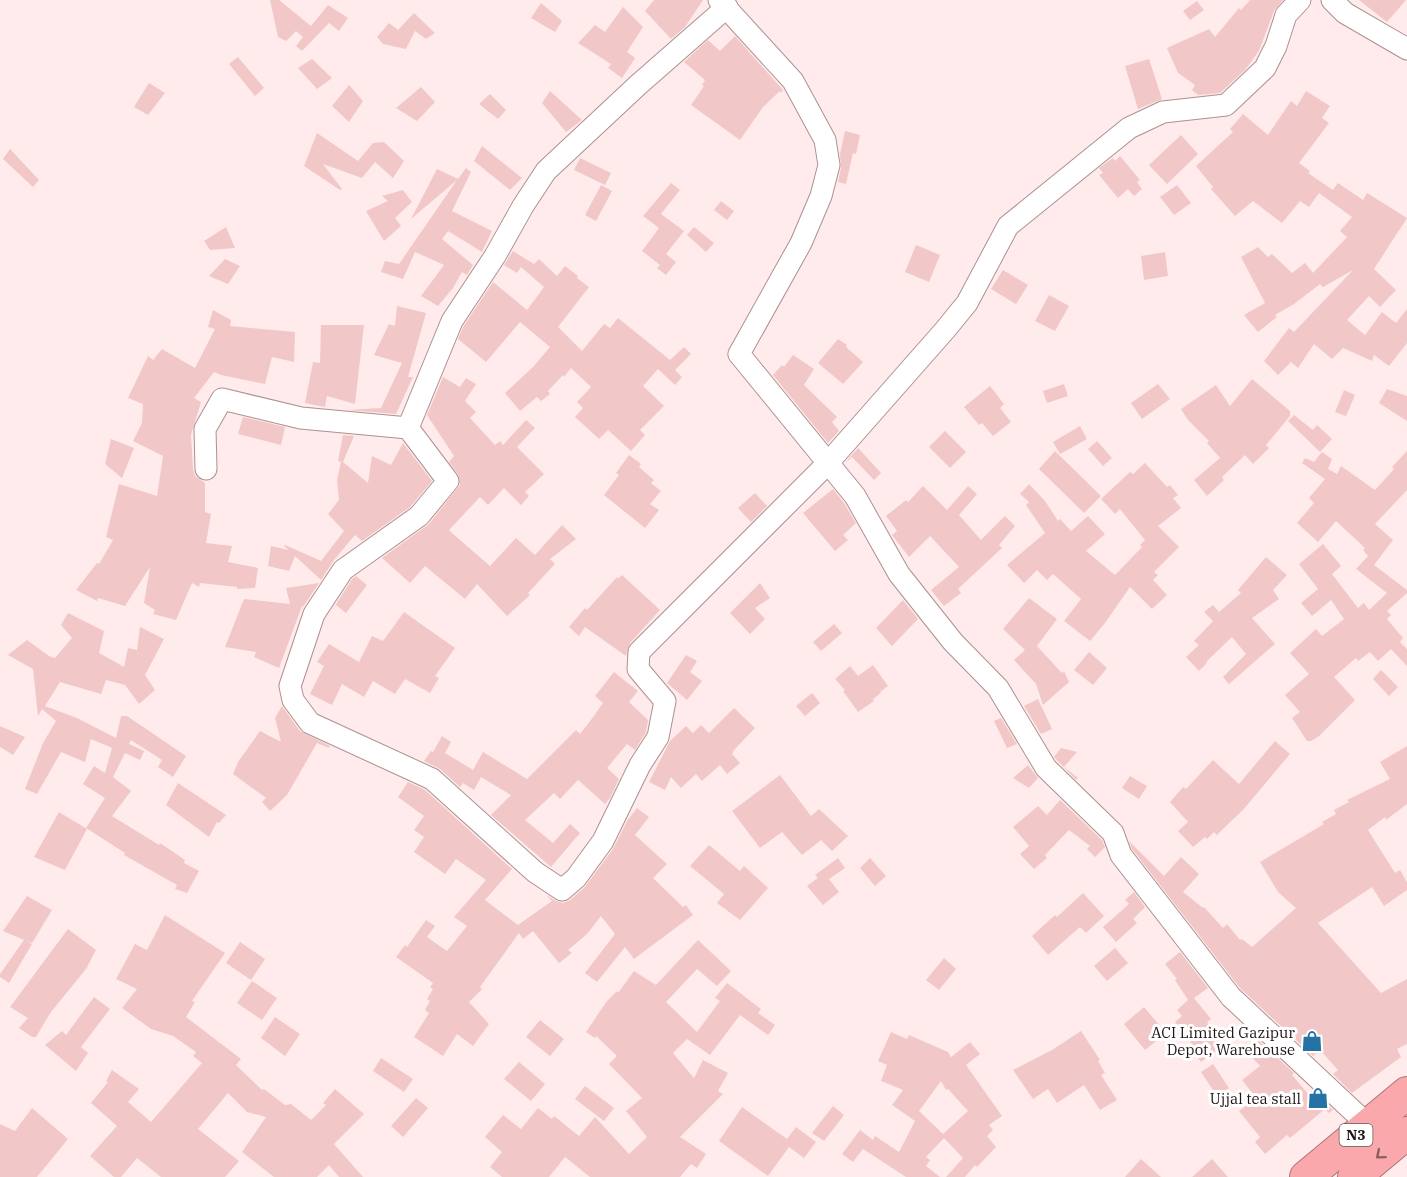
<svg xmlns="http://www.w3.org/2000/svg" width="1407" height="1177" font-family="'IBM Plex Serif',serif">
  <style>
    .building { fill: #f2c7c8; fill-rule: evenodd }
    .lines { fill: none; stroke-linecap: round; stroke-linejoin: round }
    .minor-casing { stroke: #ae9090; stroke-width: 23 }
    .highway-casing { stroke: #ad7476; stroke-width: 34 }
    .minor { stroke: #fff; stroke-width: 21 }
    .highway { stroke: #faa8ab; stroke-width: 32 }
    .oneway { stroke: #8c5e60 }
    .labels { text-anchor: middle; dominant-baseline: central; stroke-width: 6; stroke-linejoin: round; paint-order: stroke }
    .shield { fill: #fff; stroke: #625a5b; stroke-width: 1.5 }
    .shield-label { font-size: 14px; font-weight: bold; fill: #1f1415 }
    .poi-label { font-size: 15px; fill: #1f1415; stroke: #fff; text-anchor: end }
  </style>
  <rect width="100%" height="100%" fill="#ffebeb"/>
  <path class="building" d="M270 0H279L311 26 328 5 348 18 339 31 329 23 302 51 296 46 303 37 296 31 286 41 278 37Z
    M654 0H703L685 27 671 39 645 11Z
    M1250 0H1283L1274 11 1259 51 1245 70 1220 93 1198 95 1192 90 1195 85 1178 73 1167 48 1209 29 1215 37 1239 8 1241 10Z
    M1359 0H1406L1387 22Z
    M1197 1 1204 10 1190 20 1183 11Z
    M541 3 562 21 555 32 531 18Z
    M623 7 643 27 627 52 635 58 622 78 608 68 611 64 578 43 595 25 605 32Z
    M414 13 435 33 426 39 415 31 406 49 383 44 377 37 389 23 398 30Z
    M735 36 783 90 781 93 780 91 763 107 740 140 691 105 704 86 702 85 705 80 684 62 708 40 720 51Z
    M238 57 264 88 255 96 229 64Z
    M312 59 332 78 317 89 298 68Z
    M1149 59 1162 99 1138 109 1125 66Z
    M149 83 165 93 148 115 134 107Z
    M349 85 363 101 349 122 332 106Z
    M421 87 435 102 417 121 396 108Z
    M550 91 582 120 566 132 542 103Z
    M1306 91 1330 106 1322 118 1329 123 1299 163 1310 171 1308 173 1333 190 1338 183 1363 200 1367 193 1407 218 1374 269 1396 290 1380 307 1369 296 1347 320 1365 335 1382 312 1396 323 1407 309V343L1389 366 1374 355 1372 361 1343 348 1332 359 1314 344 1298 368 1291 362 1278 375 1264 361 1289 328 1294 332 1353 270 1323 287 1320 284 1294 304 1275 315 1277 317 1258 332 1244 315 1265 303 1241 257 1258 247 1268 257 1272 254 1292 273 1305 263 1313 273 1347 237 1340 231 1352 217 1319 193 1309 207 1300 201 1282 223 1253 201 1235 216 1211 189 1213 187 1196 166 1233 132 1230 129 1243 114 1268 135 1291 101 1297 106Z
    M490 94 506 110 498 119 479 104Z
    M845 131 860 135 856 154 853 153 846 184 838 182 841 168 840 154Z
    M317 133 358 161 373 143 384 142 404 161 393 178 375 162 362 178 323 164 342 189 340 190 304 166Z
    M1181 135 1198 154 1167 184 1149 165Z
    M482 146 522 178 510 190 474 161Z
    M10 149 39 180 33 187 3 159Z
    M1120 156 1140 180 1137 182 1142 189 1134 196 1128 189 1118 198 1099 175 1103 173 1099 168 1113 158 1115 161Z
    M580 158 611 173 605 185 574 170Z
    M466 168 471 172 452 211 492 231 482 252 448 231 442 239 473 265 467 275 462 272 453 288 438 306 421 296 444 265 415 252 403 279 381 272 385 261 399 264 457 180 411 219 437 169 458 179Z
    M671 183 680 190 661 214 684 231 666 254 676 262 666 275 657 268 660 265 642 251 659 228 643 216Z
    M601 185 612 191 596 221 585 215Z
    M1177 185 1191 203 1174 215 1160 197Z
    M403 190 412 202 395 218 401 226 384 241 366 211 388 201 382 196Z
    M721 201 734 211 727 220 714 210Z
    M226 227 235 248 210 250 204 241Z
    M694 227 714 243 706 252 687 235Z
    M916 245 940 255 929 282 905 272Z
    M513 251 534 264 539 259 557 276 565 266 578 276 577 278 589 287 558 327 582 351 604 324 610 328 618 318 670 360 684 347 691 354 675 370 682 377 675 385 658 369 643 386 664 406 640 430 645 435 631 451 608 430 599 439 575 417 583 408 577 402 591 387 571 368 564 377 563 375 548 391 550 394 541 401 537 397 520 411 505 393 533 367 550 347 520 322 486 362 458 339 463 327 493 282 527 310 544 287 521 267 517 273 504 265Z
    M1165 252 1168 276 1144 280 1141 256Z
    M225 259 240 266 228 284 209 276Z
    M1003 270 1028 285 1016 304 991 289Z
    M1049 295 1069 306 1055 331 1035 321Z
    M397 306 426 313 408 377H413L396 414 348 410 381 408 402 363 374 355 389 324 395 326Z
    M213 310 231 320 230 326 295 332 294 362 272 357 265 384 221 375 214 372 194 398 201 402 191 435 193 469 195 476 205 483V512L211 514 206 543 232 546 228 562 258 568 255 588 237 589V587L200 583 199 587 192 583 176 620 153 614 155 610 144 603 150 567 125 606 98 598 97 601 76 590 97 563 99 564 113 540 106 537 119 484 157 496 163 456 133 441 142 423 143 404 128 398 148 356 153 360 162 349 195 368 215 329 208 327Z
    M321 325H364L355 404 327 396 325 407 305 403 313 362 320 363Z
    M838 339 847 345 846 347 863 362 843 384 818 363Z
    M793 355 814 369 804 385 837 417 832 422 839 431 828 443 773 375 782 365 784 367Z
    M443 377 460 387 466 378 476 384 465 401 476 412 470 418 495 445 500 441 503 445 526 420 535 428 517 447 544 474 525 492 529 496 521 505 504 488 488 505 480 497 449 530 452 533 490 566 516 538 535 555 562 525 576 539 550 559 555 564 528 593 530 595 507 616 477 584 465 599 425 566 410 583 382 558 429 524 460 485 458 474 449 462 454 456 427 415Z
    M1252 379 1290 411V416L1266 445 1269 448 1253 464 1245 455 1222 477 1224 480 1207 496 1194 480 1220 458 1207 443 1209 441 1188 420 1181 409 1216 385 1230 406Z
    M1064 384 1068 396 1047 403 1043 391Z
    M1158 384 1170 399 1142 419 1131 403Z
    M990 386 1004 404 1000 408 1011 422 993 436 982 423 979 425 964 407Z
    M1387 389 1407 396V421L1379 403Z
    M1344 390 1355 395 1346 416 1335 412Z
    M1294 415 1313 430 1317 425 1332 439 1320 452 1288 421Z
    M243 417 285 427 281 445 238 434Z
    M1080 426 1087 439 1060 454 1053 442Z
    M945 431 966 452 950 468 929 447Z
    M343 435 354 436 343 462 368 483 372 456 391 465 403 443 432 481 410 507 362 541 355 535 334 560 321 580 295 556 289 571 268 566 271 546 289 550 284 546 285 545 321 561 344 531 328 514 339 500 337 480 341 462 338 461Z
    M111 439 134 448 122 478 105 464Z
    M1097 441 1112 458 1103 466 1088 449Z
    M858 448 881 473 874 480 852 457 845 463Z
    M1055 451 1101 496 1084 513 1039 469Z
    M1407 451V490L1375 524 1393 540 1374 565 1407 590V593L1387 611 1391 615 1387 619 1403 638 1400 642 1407 649V666L1391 649 1378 661 1370 652 1358 661 1356 658 1334 677 1355 700 1319 736 1311 741H1307L1292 718 1300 712 1285 695 1309 674 1290 653 1316 629 1322 636 1344 619 1331 600 1312 616 1301 603 1318 589 1299 564 1323 544 1341 566 1332 574 1358 608 1364 603 1369 610 1387 593 1356 569 1368 556 1363 550 1365 548 1336 521 1318 542 1297 523 1314 503 1309 498 1325 479 1302 463 1305 458 1314 462 1322 452 1332 459 1328 469 1337 474 1341 466 1375 490 1394 469 1392 467Z
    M629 455 641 464 639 467 654 480 651 483 661 491 650 504 659 510 645 528 604 495 619 475 616 473Z
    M1145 463 1167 487 1170 485 1178 495 1173 498 1181 508 1158 526 1179 547 1154 572 1158 575 1153 580 1167 595 1152 609 1130 587 1105 623 1090 641 1064 621 1081 599 1053 574 1047 580 1037 570 1024 583 1007 565 1045 533 1026 505 1029 502 1020 494 1029 484 1045 501 1058 521 1060 519 1071 531 1088 516 1105 534 1086 551 1115 575 1142 547 1140 545 1145 540 1120 509 1115 514 1101 499 1130 472 1133 474Z
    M923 486 947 510 968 486 977 494 959 515 981 540 1005 516 1015 526 999 545 1002 548 958 589 961 593 944 606 931 590 959 567 930 536 909 557 892 535 897 531 886 516 906 500 908 502Z
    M833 489 844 503 856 523 843 535 848 540 835 551 803 513Z
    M755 493 767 506 751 522 738 508Z
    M1266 557 1287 575 1273 590 1279 599 1252 618 1275 644 1229 684 1223 677 1246 654 1232 637 1206 662 1207 663 1199 671 1186 657 1199 645 1194 641 1213 621 1204 612 1213 605 1219 612 1241 593 1238 590Z
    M622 575 660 610 630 643 626 656 585 627 579 636 569 627 585 608 587 610 617 577 618 579Z
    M356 576 367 585 346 613 336 605 325 621 326 620 352 579Z
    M319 583 303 607 302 606 279 668 254 657 256 652 225 647 244 599 290 604 286 588Z
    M760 583 770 598 755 608 765 619 750 634 730 613Z
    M1029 598 1057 619 1037 646 1062 673 1064 671 1069 682 1043 705 1036 684 1014 660 1025 650 1003 629Z
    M903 600 918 619 892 646 876 628Z
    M404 612 455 648 435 676 439 678 430 693 405 679 395 694 373 681 364 697 342 684 332 705 310 694 324 666 317 662 329 644 359 662 372 636 383 641Z
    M68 613 104 631 99 653 124 667 128 648 137 650 140 627 164 639 145 675 155 690 139 704 125 685 106 680 101 694 60 682 45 706 77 718 116 738 121 716H127L186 756 173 777 158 767 162 760 131 740 129 744 144 751 140 760 125 753 113 777 131 791 112 816 159 845 160 843 185 860 184 863 199 871 187 893 175 889 177 885 124 855 125 853 86 828 105 798 83 784 94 766 105 773 112 748 91 739 85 762 61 752 37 794 25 789 43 743 56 721 42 709 38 716 33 669 8 655 27 640 49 656 55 658 72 638 61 625Z
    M834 624 842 633 821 651 813 642Z
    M1089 652 1107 668 1093 685 1074 670Z
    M686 655 697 661 690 672 702 681 687 700 667 683Z
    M873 665 888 686 880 692 881 693 873 699 874 701 858 712 843 691 845 690 835 679 850 666 858 676Z
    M1381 670 1398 687 1389 696 1373 679Z
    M614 672 638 691 629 702 648 720 646 732 635 750 627 744 607 768 619 779 610 798 605 804 578 780 560 799 554 793 525 820 553 843 570 824 580 833 551 867 491 815 511 795 481 777 474 790 463 783 460 787 440 769 424 761 431 751 433 752 442 736 451 742 445 753 473 770 483 752 527 779 576 730 580 734 594 716 603 703 595 696Z
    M812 693 820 703 805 716 796 706Z
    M1038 699 1052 729 1041 734 1024 706Z
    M282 706 300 731 330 746 329 748 317 743 287 795 270 811 262 802 266 798 233 774 238 762 260 731 281 742 275 718Z
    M734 708 755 728 734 750 732 754 740 763 727 774 720 765 702 781 696 774 681 788 671 777 665 790 649 782 670 741 686 726 693 733 701 725 709 733Z
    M1001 718 1017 744 1007 748 994 721Z
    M0 726 25 737 13 755 0 747Z
    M1275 741 1290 754 1243 810 1227 825 1217 835 1214 832 1207 839 1205 837 1193 847 1178 831 1188 822 1170 802 1183 787 1186 789 1213 760 1239 784Z
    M1407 746V804L1386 820 1385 817 1368 830 1395 873 1400 870 1407 882V890L1384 906 1372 887 1318 923 1381 993 1407 979V1044L1397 1049 1401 1057 1352 1093 1333 1074 1338 1070 1320 1050 1313 1056 1240 988 1132 849 1129 841 1164 876 1181 857 1199 874 1183 892 1203 908 1204 907 1223 928 1227 924 1240 940 1242 939 1252 947 1296 908 1278 892 1260 862 1324 824 1322 822 1336 814 1334 810 1349 802 1347 800 1390 779 1380 762Z
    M1061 748 1077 752 1064 767 1078 778 1076 780 1054 757Z
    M1028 765 1038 778 1029 788 1013 778Z
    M780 775 811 816 819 809 848 836 832 851 821 840 802 855 782 832 760 848 732 811Z
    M1130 776 1147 786 1139 799 1122 788Z
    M408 782 425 790 512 869 485 900 518 925 552 901 546 895 556 901 563 903 570 900 584 888 613 849 627 821 637 808 649 817 635 835 667 864 653 878 683 907 686 905 693 915 634 959 625 947 597 982 585 973 615 934 601 916 587 934 568 950 572 953 559 963 533 931 523 939 519 933 480 987 482 989 469 1002 489 1024 473 1046 457 1034 443 1056 414 1037 429 1013 425 1010 430 1001 427 999 433 989 430 987 433 983 396 957 405 945 407 947 426 920 435 926 427 937 447 951 467 926 454 917 486 880 456 859 445 874 414 852 424 837 414 830 424 816 398 797Z
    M178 783 226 815 219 823 217 822 209 837 166 805Z
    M1060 800 1102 840 1105 847 1095 857 1087 849 1090 846 1069 830 1045 855 1047 858 1034 869 1020 854 1029 846 1013 827 1038 806 1047 815Z
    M59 812 87 829 65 870 34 857Z
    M709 845 740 871 744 866 768 888 740 920 717 903 724 894 690 866Z
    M838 858 845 868 829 879 839 892 823 905 807 886 818 878 815 875Z
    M870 858 886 876 875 886 860 868Z
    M1134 892 1145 907 1133 919 1137 923 1116 942 1103 927 1129 904 1125 900Z
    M1083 893 1104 916 1086 933 1080 927 1048 955 1032 936 1055 915 1057 917Z
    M27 896 52 910 32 943 27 941 32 944 9 983 0 977V974L24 940 3 931Z
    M165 915 225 953 192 1001 195 1002 186 1017 241 1059 236 1065 262 1090 264 1089 285 1105 291 1104 311 1120 326 1105 323 1103 335 1089 364 1114 334 1144 363 1177H339L329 1165 317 1177H274L242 1152 266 1117 247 1112 228 1093 198 1129 239 1161 225 1177H161L137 1158 121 1177H114L90 1156 117 1126 91 1103 108 1082 106 1081 112 1070 139 1089 128 1102 151 1122 202 1063 193 1056 196 1052 173 1036 151 1029 122 1008 137 989 116 979 135 944 147 950Z
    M68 929 96 950 86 969 51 1012 36 1037H32L19 1028 28 1018 10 1007Z
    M698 940 731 971 717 986 697 969 666 1002 697 1032 720 1001 715 998 727 983 761 1009 758 1013 775 1025 768 1035 740 1015 710 1055 687 1039 673 1053 694 1078 703 1060 728 1073 718 1091 723 1094 680 1137 706 1154 697 1168 691 1164 680 1177H590L565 1157 549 1177H502L490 1167 502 1152 485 1137 503 1115 521 1129 538 1108 552 1119 554 1116 579 1136 595 1117 629 1154 647 1137 626 1111 642 1098 609 1064 617 1056 596 1036 595 1038 586 1032 607 1001 617 991 618 993 634 971 656 985Z
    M240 942 265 959 251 980 226 963Z
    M1115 948 1128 963 1107 981 1094 966Z
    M1180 952 1208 988 1194 998 1211 1019 1207 1022 1224 1045 1201 1062 1189 1046 1192 1044 1175 1022 1182 1016 1177 1010 1188 1000 1175 980 1177 979 1165 964Z
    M944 958 956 969 939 990 926 980Z
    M252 981 277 998 262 1020 237 1003Z
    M94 997 110 1009 81 1047 88 1053 76 1071 45 1045 62 1031 66 1035Z
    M1144 1007 1166 1033 1145 1050 1124 1024Z
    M275 1017 300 1034 285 1056 261 1038Z
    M540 1020 564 1039 550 1056 526 1037Z
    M1081 1031 1100 1060 1098 1061 1105 1073 1101 1075 1117 1100 1100 1110 1084 1085 1057 1103 1048 1089 1033 1099 1013 1070 1052 1050Z
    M891 1032 907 1039 909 1035 948 1052 951 1057 970 1042 980 1054 966 1065 1002 1116 989 1125 993 1130 987 1136 996 1147 977 1167 975 1165 965 1177H946L963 1158 944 1138 926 1157 930 1160 926 1166 940 1177H906L863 1149 853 1162 842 1154 860 1130 873 1140 875 1136 899 1152 915 1121 892 1105 903 1090 881 1081 887 1065 878 1061ZM941 1081 946 1090 948 1089 968 1111 943 1134 919 1111Z
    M1256 1038 1294 1073 1292 1075 1309 1095 1313 1091 1333 1110 1329 1113 1325 1109 1290 1138 1287 1135 1265 1154 1255 1142 1260 1137 1239 1111 1256 1098 1242 1080 1260 1066 1244 1049Z
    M381 1058 413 1079 404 1092 373 1071Z
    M519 1062 545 1084 531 1101 504 1079Z
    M1213 1064 1229 1088 1217 1096 1201 1072Z
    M585 1086 614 1108 604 1121 575 1099Z
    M416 1098 428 1108 403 1137 391 1126Z
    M833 1106 844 1115 824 1141 812 1133Z
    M742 1107 787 1139 796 1127 816 1142 804 1158 789 1147 768 1176 719 1141Z
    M32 1108 68 1139 37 1177H0V1124L15 1131Z
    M1141 1159 1161 1177H1125Z
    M1212 1159 1228 1177H1192Z"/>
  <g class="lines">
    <defs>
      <path id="minor" d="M719 0 793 81 825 140 829 165 821 196 801 243 739 354 855 496 899 574 953 642 998 688 1046 768 1113 833 1121 855 1231 997 1368 1125
        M1332 0 1345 13 1407 49
        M408 428 452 321 495 256 523 206 546 171 638 85 727 7
        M206 469 205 429 222 399 301 418 408 428 448 481 419 516 343 570 314 614 290 686 293 700 310 723 432 779 535 872 562 890 576 878 603 841 640 765 658 737 665 701 638 669 639 652 827 464 945 330 967 303 1008 226 1129 128 1163 112 1226 105 1265 68 1276 46 1286 15 1300 0"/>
      <path id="highway" d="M1306 1177 1407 1093
        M1354 1177 1407 1133"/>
    </defs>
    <use href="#minor" class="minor-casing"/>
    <use href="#highway" class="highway-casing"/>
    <use href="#minor" class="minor"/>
    <use href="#highway" class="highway"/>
  </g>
  <defs><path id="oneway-chevron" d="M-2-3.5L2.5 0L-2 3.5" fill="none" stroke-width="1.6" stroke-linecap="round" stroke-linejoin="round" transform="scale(1.5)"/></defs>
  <use class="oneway" href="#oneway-chevron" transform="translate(1380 1155) rotate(140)"/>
  <defs>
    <symbol id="shop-bare" viewBox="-9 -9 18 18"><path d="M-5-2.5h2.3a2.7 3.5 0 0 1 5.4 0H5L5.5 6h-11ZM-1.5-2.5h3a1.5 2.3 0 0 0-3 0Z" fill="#2572a4" stroke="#fff" stroke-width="2.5" paint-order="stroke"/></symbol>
  </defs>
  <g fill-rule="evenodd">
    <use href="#shop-bare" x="1297" y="1026" width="30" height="30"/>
    <use href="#shop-bare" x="1303" y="1083" width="30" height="30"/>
  </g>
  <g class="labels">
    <rect class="shield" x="1339.5" y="1124" width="33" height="22" rx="4.5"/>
    <g class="shield-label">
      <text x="1356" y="1135">N3</text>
    </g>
    <g class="poi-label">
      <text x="1295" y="1032">ACI Limited Gazipur<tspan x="1295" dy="17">Depot, Warehouse</tspan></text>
      <text x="1301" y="1098">Ujjal tea stall</text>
    </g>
  </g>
</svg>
